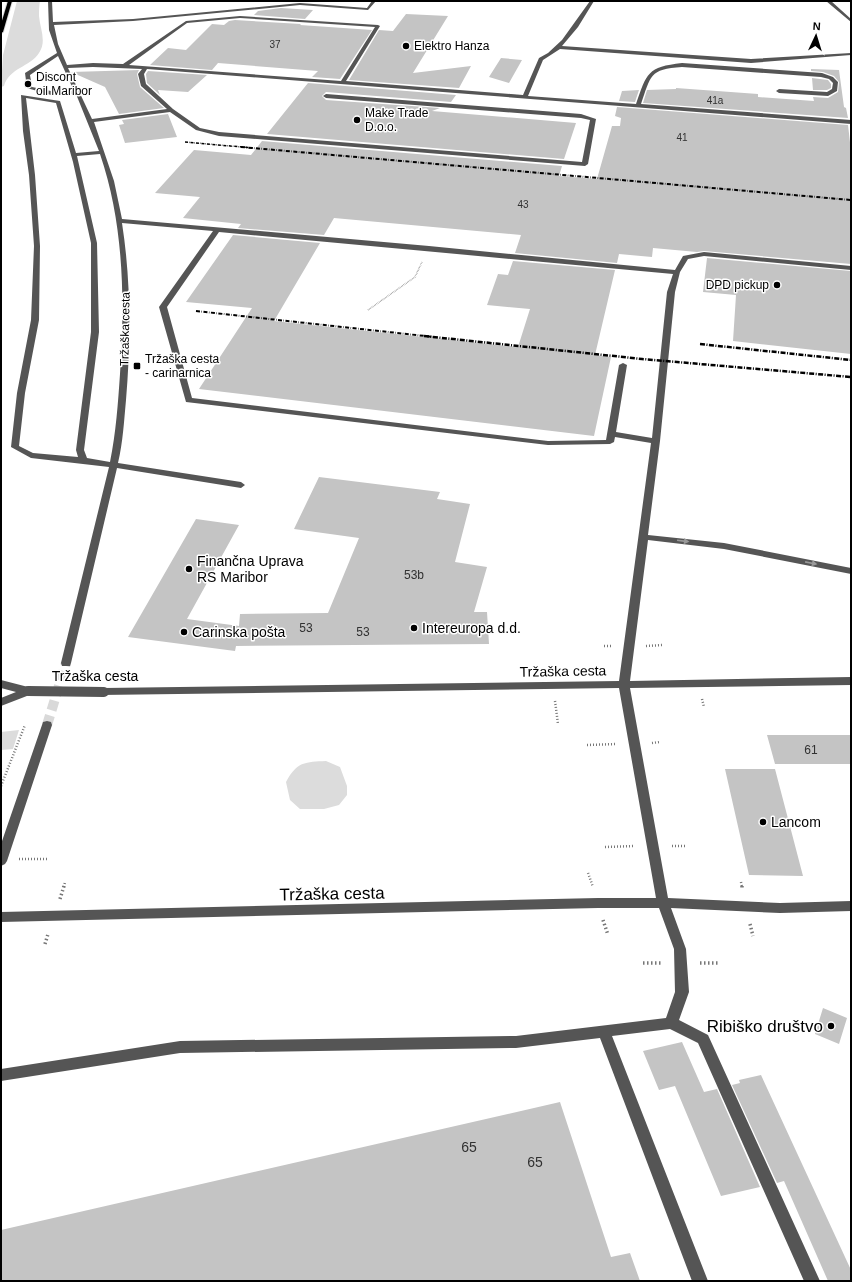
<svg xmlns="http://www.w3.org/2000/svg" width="852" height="1282" font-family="Helvetica,sans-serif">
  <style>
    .green { fill: #dcdcdc }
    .building { fill: #c4c4c4 }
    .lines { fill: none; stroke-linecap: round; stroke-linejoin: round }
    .minor-tunnel { stroke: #d9d9d9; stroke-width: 10; stroke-dasharray: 10 5.5; stroke-linecap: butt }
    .major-casing { stroke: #dbdbdb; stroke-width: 2 }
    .path-far2 { stroke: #777; stroke-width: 1.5; stroke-dasharray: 0.5 1; stroke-linecap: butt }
    .path-far1 { stroke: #777; stroke-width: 2.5; stroke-dasharray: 1 2; stroke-linecap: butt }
    .path { stroke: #777; stroke-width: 3.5; stroke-dasharray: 1.5 2.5; stroke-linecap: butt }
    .minor { fill: #555; fill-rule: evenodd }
    .major { fill: #000; fill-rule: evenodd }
    .rail-far2 { stroke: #000; stroke-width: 1.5; stroke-dasharray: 3 1 0.5 1; stroke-linecap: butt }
    .rail-far1 { stroke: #000; stroke-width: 2; stroke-dasharray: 4 1.5 0.5 1.5; stroke-linecap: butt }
    .rail { stroke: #000; stroke-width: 2.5; stroke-dasharray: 5 1.5 1 1.5; stroke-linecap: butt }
    .minor-bridge { stroke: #555; stroke-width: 10 }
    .oneway { fill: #999 }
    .poi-dot { fill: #000; stroke: #fff; stroke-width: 1.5 }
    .labels { text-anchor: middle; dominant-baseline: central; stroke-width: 3; stroke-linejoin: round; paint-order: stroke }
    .far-number-label { font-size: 10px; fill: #313131 }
    .far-poi-label { font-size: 12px; fill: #000; stroke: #fff; text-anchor: start }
    .far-street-label { font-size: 12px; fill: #000; stroke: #fff }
    .number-label { font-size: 12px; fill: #313131 }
    .poi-label { font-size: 14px; fill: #000; stroke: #fff; text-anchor: start }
    .street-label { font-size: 14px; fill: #000; stroke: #fff }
    .near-number-label { font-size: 14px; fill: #313131 }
    .near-street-label { font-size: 17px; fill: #000; stroke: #fff }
    .near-poi-label { font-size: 17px; fill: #000; stroke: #fff; text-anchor: end }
  </style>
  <rect width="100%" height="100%" fill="#fff"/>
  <path class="green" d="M17 1H40C39 6 39 11 39 16 40 29 47 41 39 53 30 67 9 68 4 86L1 87 3 55Z
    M19 730 13 749 1 750V732Z
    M326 761 340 767 347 786V795L339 805 324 809H300L290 800 286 782C297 762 304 762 326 761Z"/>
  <path class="building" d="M281 8 313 10 305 19 254 15 258 11Z
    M406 14 448 16 413 73 471 66 459 88 349 80 379 30 393 31Z
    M235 20 301 24 300 25 372 30 340 79 312 77 318 71 218 63 212 70 150 65 168 48 186 50 212 24 224 25 229 21Z
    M501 58 522 60 509 83 489 77Z
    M811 69 839 70 844 107 846 108 848 118 643 103 647 90 676 89V88L758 94V97L814 101 813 97 828 98 838 92 839 82 834 76 823 72 811 71Z
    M139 70 137 74 140 87 164 108 119 114 105 87 71 72Z
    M148 71 207 75 188 92 158 90 160 95 147 83 146 74Z
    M812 78 828 80 831 84V88L827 90H813Z
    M308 83 456 95 451 102 326 92 322 96 326 100 440 108 432 111 576 123 564 159 267 134Z
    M639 90 635 102 619 101 622 91Z
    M617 107 848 125 851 151V264L704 251 697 252 653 248 652 257 619 254 617 263 515 253 521 235 334 218 324 235 238 228 241 224 183 218 200 197 155 193 194 150 251 155 262 141 562 166 559 176 597 179 612 126H620L621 118 615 116Z
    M168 114 177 137 125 143 119 125 124 124 122 120Z
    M233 235 320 243 274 321 518 347 530 309 487 305 498 274 508 275 513 261 615 270 595 355 611 357 594 436 199 389 252 308 186 302Z
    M707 258 851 271V354L733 341 736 295 703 292Z
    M319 477 440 492 437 499 470 504 455 562 487 567 474 612H487L489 644 236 646 235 651 128 637 196 519 239 525 187 619 239 626 240 614 328 613 359 538 294 529Z
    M767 735H851V764H775Z
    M725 769H775L803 876 749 875Z
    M823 1008 847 1018 839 1044 815 1034Z
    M682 1042 704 1092 717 1089 760 1187 721 1196 675 1086 659 1090 643 1051Z
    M761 1075 851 1270V1281H828L784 1181 777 1183 732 1085 740 1083 739 1080Z
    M560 1102 611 1257 630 1253 640 1281H1V1230Z"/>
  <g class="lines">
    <path class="minor-tunnel" d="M47 725 66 663"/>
    <defs>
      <path id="major" d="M8 1H12L3 32 1 33V24Z"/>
    </defs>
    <use href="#major" class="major-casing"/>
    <path class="path-far2" d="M368 310 415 277 422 262"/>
    <path class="path-far1" d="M604 646H611
      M646 646 663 645
      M702 699 704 707
      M555 701 558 724
      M652 743 660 742
      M587 745 617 744
      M1 786 25 725
      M672 846H686
      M605 847 635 846
      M19 859H47
      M588 873 593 887
      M741 882 742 887
      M64 887 65 882"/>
    <path class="path" d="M742 886V890
      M60 899 64 886
      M603 920 608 935
      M750 924 753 936
      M45 944 48 934
      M643 963H663
      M700 963H719"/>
    <path class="minor" d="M48 1H52L53 22 133 19 300 3 367 8 372 1H376L368 10 300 5 133 21 54 25 58 44 67 65 93 63 123 64 186 21 240 16 378 25 380 26 346 81 523 95 539 58 548 53 562 40 590 1H594L578 27 562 46 751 59 851 53V55L751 63 560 49 543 60 528 96 636 104C647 73 647 67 682 63L822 73 833 77 838 82 837 91 828 96 779 93 776 91 779 89 827 92 832 89 833 83 829 79 821 77 682 67C649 69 651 76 641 104L851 120V124L147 69 144 74 146 84 173 109 200 128 219 132 582 162 590 120 581 118 326 98 323 96 326 94 581 114 596 119 588 164 585 166 219 136 196 130 170 112 94 122 114 181 122 219 429 246 675 270 683 256 704 252 851 266V270L704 256 688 259 680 272 675 292 660 441 648 535 724 543 851 568V574L724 549 648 540 630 681 851 677V685L630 688 668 898 780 903 851 901V911L780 913 671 908 686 949 689 992 679 1020 708 1035 820 1281H804L698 1043 670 1029 612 1036 708 1281H692L600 1038 516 1048 180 1053 1 1081V1069L180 1041 516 1036 666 1018 675 992 674 949 659 908H598L1 922V912L598 898H656L619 688 100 695 99 692 100 689 104 688 619 681 651 443 615 437 614 442 610 444 548 445 186 402 159 307 213 231 122 223C131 281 131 341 126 400 124 421 123 442 118 463L241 482 245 485 241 488 117 468 71 663 70 666H62L61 663 109 467 31 458 11 447 17 393 31 320 34 246 29 175 23 131 21 95 60 101 76 153 99 151 76 94 51 95 27 88 25 73 57 53 49 30ZM240 18 375 27 341 81 129 65 187 23ZM58 56 74 91H51L32 87 30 75ZM93 67 142 69 138 74 141 86 167 109 92 119 68 68ZM26 98 56 103 73 162 91 243V332L76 450 78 457 33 453 19 446 25 393 39 320 40 246 35 175ZM100 154C124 224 125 301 120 374 118 403 116 433 110 462L87 458 84 450 99 332 97 243 77 156ZM219 232 673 274 667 292 652 438 616 432 627 365 623 363 619 365 606 440 548 441 192 398 167 307Z
      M826 1H831L851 19V22Z
      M1 680 32 688 33 691 32 694 1 706V698L16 692 1 688Z
      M47 721 51 722 52 725 7 861 5 864 1 866V844L42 725 43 722Z"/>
    <use href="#major" class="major"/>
    <path class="rail-far2" d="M185 142 253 148"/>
    <path class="rail-far1" d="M241 147 851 200
      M196 311 434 337"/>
    <path class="rail" d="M424 336 642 359 851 377
      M700 344 851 360"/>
    <path class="minor-bridge" d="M28 691 104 692"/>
  </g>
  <defs><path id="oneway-solid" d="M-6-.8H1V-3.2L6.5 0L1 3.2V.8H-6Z"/></defs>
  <g class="oneway">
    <use href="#oneway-solid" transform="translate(683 541) rotate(7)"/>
    <use href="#oneway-solid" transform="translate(811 563) rotate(11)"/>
  </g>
  <g class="poi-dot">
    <circle cx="406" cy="46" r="4"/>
    <circle cx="28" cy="84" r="4"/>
    <circle cx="357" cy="120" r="4"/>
    <circle cx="777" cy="285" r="4"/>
    <rect x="133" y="362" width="8" height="8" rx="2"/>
    <circle cx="189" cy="569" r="4"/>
    <circle cx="414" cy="628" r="4"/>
    <circle cx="184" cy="632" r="4"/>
    <circle cx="763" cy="822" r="4"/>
    <circle cx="831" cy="1026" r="4"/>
  </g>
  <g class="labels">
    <g class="far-number-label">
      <text x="275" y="44">37</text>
      <text x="715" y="100">41a</text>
      <text x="682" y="137">41</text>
      <text x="523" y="204">43</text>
    </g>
    <g class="far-poi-label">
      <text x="414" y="46">Elektro Hanza</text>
      <text x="36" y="77">Discont<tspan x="36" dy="14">oil Maribor</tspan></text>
      <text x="365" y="113">Make Trade<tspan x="365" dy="14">D.o.o.</tspan></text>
      <text x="769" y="285" text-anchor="end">DPD pickup</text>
      <text x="145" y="359">Tržaška cesta<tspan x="145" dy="14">- carinarnica</tspan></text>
    </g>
    <g class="far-street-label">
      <text transform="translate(125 329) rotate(-89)">Tržaška cesta</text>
    </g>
    <g class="number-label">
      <text x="414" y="575">53b</text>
      <text x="306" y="628">53</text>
      <text x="363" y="632">53</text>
      <text x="811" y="750">61</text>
    </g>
    <g class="poi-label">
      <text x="197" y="561">Finančna Uprava<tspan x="197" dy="16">RS Maribor</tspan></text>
      <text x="422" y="628">Intereuropa d.d.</text>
      <text x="192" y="632">Carinska pošta</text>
      <text x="771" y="822">Lancom</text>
    </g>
    <g class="street-label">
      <text transform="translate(563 671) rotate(-1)">Tržaška cesta</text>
      <text x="95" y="676">Tržaška cesta</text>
    </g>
    <g class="near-number-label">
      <text x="469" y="1147">65</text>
      <text x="535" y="1162">65</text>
    </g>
    <g class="near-street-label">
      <text transform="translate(332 894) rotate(-1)">Tržaška cesta</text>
    </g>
    <g class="near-poi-label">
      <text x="823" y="1026">Ribiško društvo</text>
    </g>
  </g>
  <rect width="852" height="1282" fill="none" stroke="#000000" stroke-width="4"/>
  <g transform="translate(816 36) rotate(4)" stroke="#ffffff" stroke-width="3" paint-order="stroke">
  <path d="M0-3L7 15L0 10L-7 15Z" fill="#000000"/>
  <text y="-6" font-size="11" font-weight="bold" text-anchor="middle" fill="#000000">N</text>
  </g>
</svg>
